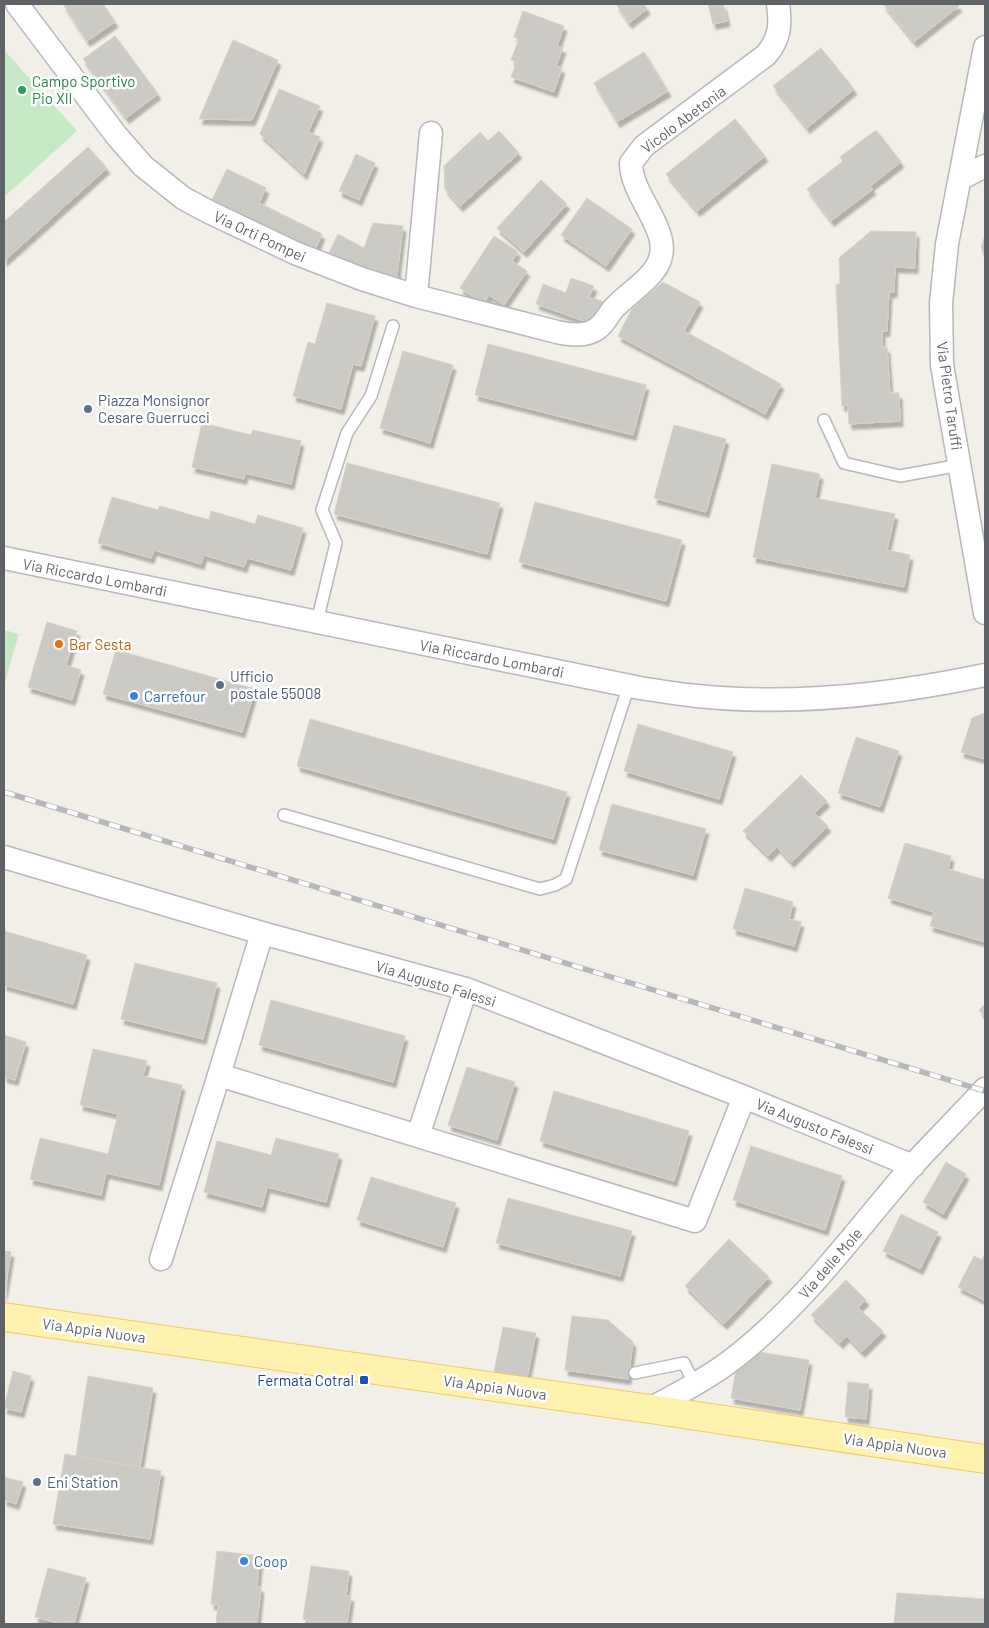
<svg xmlns="http://www.w3.org/2000/svg" width="989" height="1628" font-family="Barlow,sans-serif">
  <style>
    .green { fill: #c5e8c5 }
    .building { fill: #cccac5; stroke: #d6d1c6; filter: url(#shadow) }
    .lines { fill: none; stroke-linecap: round; stroke-linejoin: round }
    .service-casing { stroke: #b5b8bc; stroke-width: 14 }
    .minor-casing { stroke: #b5b8bc; stroke-width: 25 }
    .primary-casing { stroke: #f2c960; stroke-width: 30 }
    .service { stroke: #fff; stroke-width: 11 }
    .minor { stroke: #fff; stroke-width: 22 }
    .primary { stroke: #fff2af; stroke-width: 28 }
    .rail-casing { stroke: #b6b7b8; stroke-width: 5.5 }
    .rail { stroke: #fff; stroke-width: 4; stroke-dasharray: 11; stroke-linecap: butt }
    .leisure-dot { fill: #2e9e5b; stroke: #fff; stroke-width: 2 }
    .service-dot { fill: #5c6f8a; stroke: #fff; stroke-width: 2 }
    .food-dot { fill: #e8710a; stroke: #fff; stroke-width: 2 }
    .shop-dot { fill: #3f7fe0; stroke: #fff; stroke-width: 2 }
    .transit-dot { fill: #1a4fb4; stroke: #fff; stroke-width: 2 }
    .labels { text-anchor: middle; dominant-baseline: central; stroke-width: 5; stroke-linejoin: round; paint-order: stroke }
    .leisure-label { font-size: 15px; fill: #27864d; stroke: #fff; text-anchor: start }
    .street-label { font-size: 15px; fill: #5f6368; stroke: #fff }
    .service-label { font-size: 15px; fill: #4e5e75; stroke: #fff; text-anchor: start }
    .food-label { font-size: 15px; fill: #c56008; stroke: #fff; text-anchor: start }
    .shop-label { font-size: 15px; fill: #366cbe; stroke: #fff; text-anchor: start }
    .transit-label { font-size: 15px; fill: #164399; stroke: #fff; text-anchor: end }
  </style>
  <defs>
    <filter id="shadow"><feDropShadow dx="3" dy="5.5" stdDeviation="1" flood-color="#0004"/></filter>
  </defs>
  <rect width="100%" height="100%" fill="#f1efe8"/>
  <path class="green" d="M4 50 77 131 4 197Z
    M4 630 19 634 4 685Z"/>
  <path class="building" d="M63 4H103L115 22 87 41Z
    M616 4H644L647 9 629 23Z
    M708 4H723L727 21 713 24Z
    M883 4H957L959 6 914 42Z
    M523 11 564 26 557 46 563 48 556 66 562 68 554 92 511 77 517 62 511 60 519 39 514 37Z
    M115 36 158 94 126 118 83 59Z
    M233 40 278 60 252 120 199 119Z
    M821 48 854 89 807 128 773 86Z
    M644 52 668 91 617 122 594 83Z
    M279 89 320 106 308 132 320 137 304 174 260 134Z
    M735 119 765 156 697 211 666 174Z
    M876 130 901 162 870 186 873 189 831 221 807 189 843 161 840 157Z
    M499 131 519 153 460 206 445 189 444 166 480 132 488 141Z
    M88 147 107 168 4 261V222Z
    M356 154 375 163 359 200 339 191Z
    M227 169 266 188 259 203 322 234 313 254 210 204Z
    M541 180 567 204 524 252 497 228Z
    M587 198 632 229 606 266 561 235Z
    M373 223 403 226 396 283 328 255 338 234 364 248Z
    M871 231 916 232 915 268 895 267 894 292H889L887 331H882V346L887 348 890 393H899L900 421 849 424 848 405 842 406 836 285 840 284 839 258Z
    M494 236 518 252 512 261 527 271 504 305 489 295 484 304 460 288Z
    M985 236V258L981 247Z
    M571 278 594 286 589 297 604 302 595 325 536 304 543 284 566 293Z
    M663 282 700 302 684 331 781 384 765 414 618 336 632 309Z
    M327 303 375 316 361 366 353 364 341 409 293 396 308 342 315 344Z
    M488 344 646 385 633 435 475 395Z
    M403 351 453 365 430 443 380 428Z
    M202 423 251 435 253 430 301 441 291 484 245 473 244 479 192 467Z
    M674 425 726 439 706 512 654 498Z
    M347 463 500 503 487 554 334 514Z
    M772 464 820 474 815 498 895 514 887 550 910 555 904 587 753 557Z
    M112 497 158 510 160 506 209 520 211 511 255 524 258 515 303 528 291 570 247 558 244 567 204 555 201 564 154 550 151 558 98 543Z
    M535 502 682 540 666 601 519 562Z
    M47 622 77 631 66 665 81 670 72 700 28 687Z
    M116 650 255 689 242 732 103 694Z
    M985 713V759L961 752 972 718Z
    M310 719 567 792 553 839 297 766Z
    M638 724 733 752 719 799 624 771Z
    M856 737 899 751 880 807 838 793Z
    M801 775 827 801 814 813 828 826 791 862 777 847 768 856 743 831Z
    M612 804 706 829 693 875 599 850Z
    M905 843 951 856 948 869 985 880V942L930 926 934 912 888 898Z
    M745 888 793 902 789 919 801 922 794 946 733 929Z
    M4 931 87 955 73 1004 4 985Z
    M135 963 217 983 203 1039 121 1019Z
    M271 1000 405 1036 393 1082 259 1045Z
    M985 1004V1017L979 1010Z
    M4 1035 26 1042 15 1080 4 1077Z
    M93 1049 147 1061 143 1076 182 1085 159 1185 106 1173 101 1195 30 1179 40 1138 108 1154 118 1114 80 1105Z
    M467 1067 515 1082 497 1140 448 1125Z
    M554 1091 689 1131 674 1181 540 1141Z
    M276 1138 339 1154 326 1202 267 1187 262 1207 204 1192 217 1141 271 1155Z
    M751 1146 842 1176 825 1230 733 1200Z
    M946 1162 966 1174 943 1214 923 1202Z
    M371 1177 456 1203 443 1247 357 1220Z
    M508 1198 632 1231 620 1276 496 1243Z
    M901 1214 938 1232 920 1269 883 1251Z
    M729 1239 769 1277 724 1324 685 1286Z
    M4 1251 11 1252 4 1295Z
    M985 1253V1298L984 1300 958 1287 974 1256 982 1260Z
    M846 1280 866 1300 858 1308 883 1331 862 1352 847 1336 840 1343 811 1315Z
    M572 1316 608 1320 633 1342 628 1379 565 1370Z
    M503 1327 536 1333 527 1378 494 1372Z
    M759 1352 809 1360 800 1410 731 1398 736 1370Z
    M13 1371 31 1376 21 1412 4 1408Z
    M88 1376 153 1388 140 1467 76 1456Z
    M848 1382 869 1384 866 1419 845 1417Z
    M65 1454 161 1471 150 1539 53 1524Z
    M4 1477 23 1482 16 1504 4 1500Z
    M217 1551 260 1556 257 1587H261L257 1624H216L218 1605 211 1604Z
    M311 1566 349 1571 346 1596H351L347 1624H309V1620L303 1619Z
    M48 1568 86 1578 74 1624H63L35 1617Z
    M897 1593 985 1599 984 1624H894Z"/>
  <g class="lines">
    <defs>
      <path id="service" d="M824 420 844 463 900 476 960 465
        M317 622 336 543 322 510 347 433 371 396 393 326
        M284 815 540 889 555 885 566 879 629 685
        M635 1373 684 1363 695 1385"/>
      <path id="minor" d="M17 4 116 135 143 166 183 198 209 212 295 253 362 279 416 296 557 332C570 335 587 337 598 328 605 323 609 313 615 307 627 295 641 286 652 273 683 238 631 201 631 163L644 146 766 55C780 39 781 24 778 4
        M985 47 947 244 941 303 942 365 985 613
        M960 179 985 166
        M416 296 431 133
        M4 558 640 688C659 691 678 694 697 696 794 706 890 695 985 675
        M4 857 262 933 466 989 744 1097 913 1166
        M219 1075 695 1221 744 1097
        M418 1136 466 989
        M161 1259 219 1075 262 933
        M650 1409C677 1394 704 1381 729 1362 801 1308 853 1234 912 1166 936 1140 961 1115 985 1089"/>
      <path id="primary" d="M4 1317 650 1409 985 1459"/>
    </defs>
    <use href="#service" class="service-casing"/>
    <use href="#minor" class="minor-casing"/>
    <use href="#primary" class="primary-casing"/>
    <use href="#service" class="service"/>
    <use href="#minor" class="minor"/>
    <use href="#primary" class="primary"/>
    <defs>
      <path id="rail" d="M4 792 985 1091"/>
    </defs>
    <use href="#rail" class="rail-casing"/>
    <use href="#rail" class="rail"/>
  </g>
  <circle class="leisure-dot" cx="22" cy="90" r="5"/>
  <g class="service-dot">
    <circle cx="88" cy="409" r="5"/>
    <circle cx="220" cy="685" r="5"/>
    <circle cx="37" cy="1482" r="5"/>
  </g>
  <circle class="food-dot" cx="59" cy="644" r="5"/>
  <g class="shop-dot">
    <circle cx="134" cy="696" r="5"/>
    <circle cx="244" cy="1561" r="5"/>
  </g>
  <rect class="transit-dot" x="359" y="1375" width="10" height="10" rx="2.5"/>
  <g class="labels">
    <g class="leisure-label">
      <text x="32" y="81">Campo Sportivo<tspan x="32" dy="17">Pio XII</tspan></text>
    </g>
    <g class="street-label">
      <text transform="translate(683 119) rotate(-37)">Vicolo Abetonia</text>
      <text transform="translate(260 236) rotate(25)">Via Orti Pompei</text>
      <text transform="translate(950 396) rotate(82)">Via Pietro Taruffi</text>
      <text transform="translate(95 577) rotate(11)">Via Riccardo Lombardi</text>
      <text transform="translate(492 658) rotate(11)">Via Riccardo Lombardi</text>
      <text transform="translate(436 983) rotate(17)">Via Augusto Falessi</text>
      <text transform="translate(815 1126) rotate(22)">Via Augusto Falessi</text>
      <text transform="translate(830 1263) rotate(-49)">Via delle Mole</text>
      <text transform="translate(94 1330) rotate(8)">Via Appia Nuova</text>
      <text transform="translate(495 1387) rotate(8)">Via Appia Nuova</text>
      <text transform="translate(895 1445) rotate(8)">Via Appia Nuova</text>
    </g>
    <g class="service-label">
      <text x="98" y="400">Piazza Monsignor<tspan x="98" dy="17">Cesare Guerrucci</tspan></text>
      <text x="230" y="676">Ufficio<tspan x="230" dy="17">postale 55008</tspan></text>
      <text x="47" y="1482">Eni Station</text>
    </g>
    <g class="food-label">
      <text x="69" y="644">Bar Sesta</text>
    </g>
    <g class="shop-label">
      <text x="144" y="696">Carrefour</text>
      <text x="254" y="1561">Coop</text>
    </g>
    <g class="transit-label">
      <text x="354" y="1380">Fermata Cotral</text>
    </g>
  </g>
  <rect width="989" height="1628" fill="none" stroke="#5f6368" stroke-width="10"/>
</svg>
